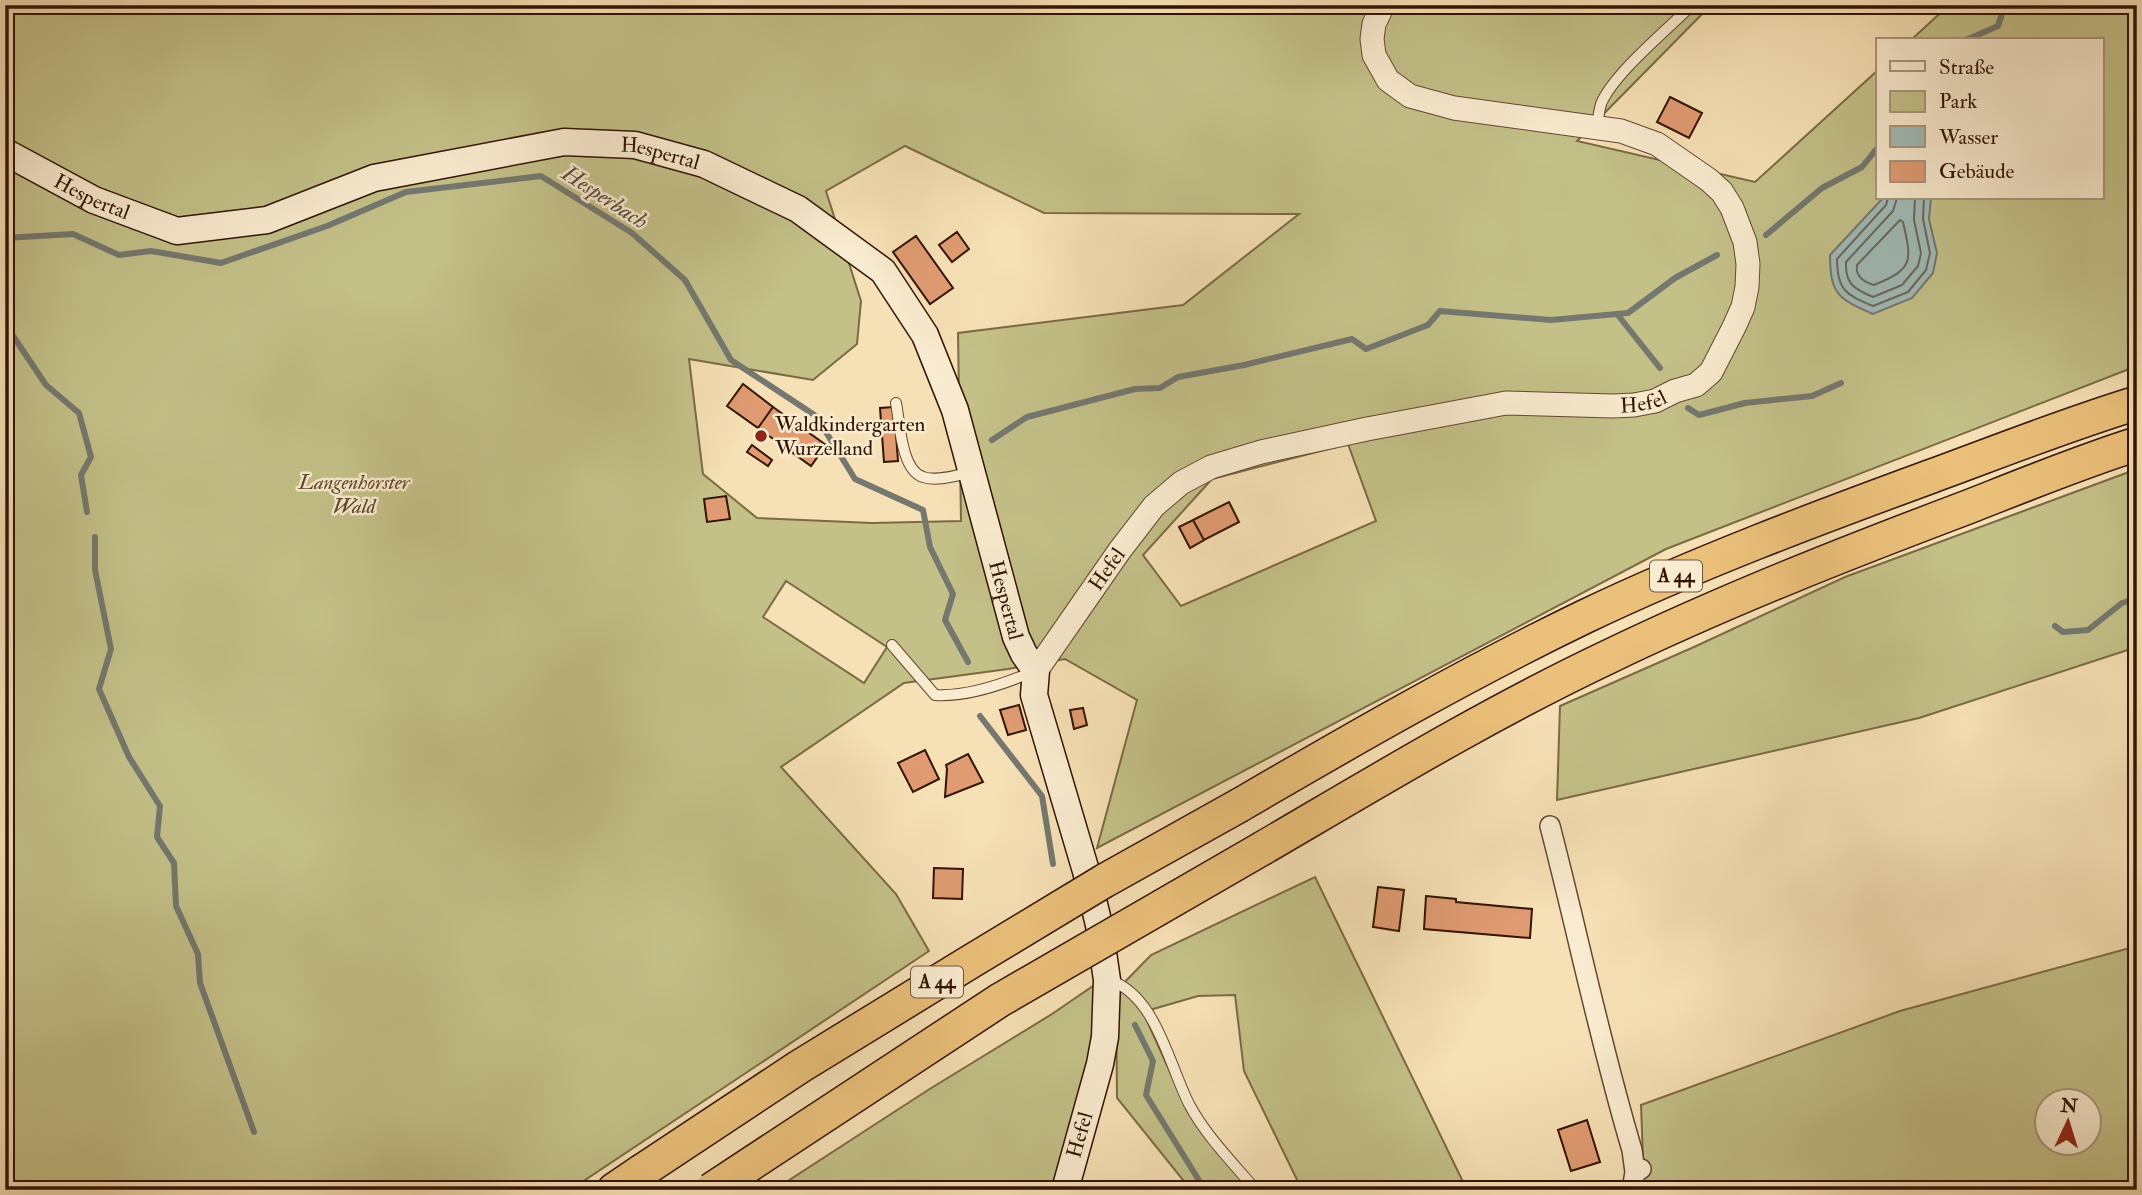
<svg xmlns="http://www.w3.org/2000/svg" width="2142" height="1195" font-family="'IM FELL Double Pica',serif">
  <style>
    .green { fill: #c3c088; stroke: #7b6a44; stroke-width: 2; fill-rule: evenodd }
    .water { fill: #a0bbb7; stroke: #74786e; stroke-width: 2 }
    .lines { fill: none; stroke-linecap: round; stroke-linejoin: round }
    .shore { stroke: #6a685c; stroke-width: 2 }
    .stream { stroke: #74786e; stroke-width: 6 }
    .building { fill: #e09b72; stroke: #331401; stroke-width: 2 }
    .service-casing { stroke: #64472e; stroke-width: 12 }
    .minor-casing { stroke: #64472e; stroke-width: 22 }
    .tertiary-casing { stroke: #64472e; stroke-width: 25 }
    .secondary-casing { stroke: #331401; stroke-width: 29 }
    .motorway-casing { stroke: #331401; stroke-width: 36 }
    .service { stroke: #f9ebcf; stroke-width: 10 }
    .minor { stroke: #f9ebcf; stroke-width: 19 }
    .tertiary { stroke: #f9ebcf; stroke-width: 23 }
    .secondary { stroke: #f9ebcf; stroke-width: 26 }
    .motorway { stroke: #ebc07a; stroke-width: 33 }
    .motorway-bridge-casing { stroke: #331401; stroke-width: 36; stroke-linecap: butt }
    .motorway-bridge { stroke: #ebc07a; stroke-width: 33 }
    .poi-dot { fill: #8f2418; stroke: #f9ebcf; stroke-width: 2.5 }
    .labels { text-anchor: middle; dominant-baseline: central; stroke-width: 5; stroke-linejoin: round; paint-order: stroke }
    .shield { fill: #f9ebcf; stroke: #6e543f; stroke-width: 2 }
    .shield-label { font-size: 19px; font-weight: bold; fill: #331401 }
    .street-label { font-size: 21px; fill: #331401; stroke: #f9ebcf }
    .poi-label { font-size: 21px; fill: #331401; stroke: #f9ebcf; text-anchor: start }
    .park-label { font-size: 21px; font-style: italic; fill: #5e482a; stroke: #f9ebcf }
    .water-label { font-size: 23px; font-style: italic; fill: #594e41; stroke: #f9ebcf }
  </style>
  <rect width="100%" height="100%" fill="#f6e0b5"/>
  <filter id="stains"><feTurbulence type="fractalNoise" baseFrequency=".00286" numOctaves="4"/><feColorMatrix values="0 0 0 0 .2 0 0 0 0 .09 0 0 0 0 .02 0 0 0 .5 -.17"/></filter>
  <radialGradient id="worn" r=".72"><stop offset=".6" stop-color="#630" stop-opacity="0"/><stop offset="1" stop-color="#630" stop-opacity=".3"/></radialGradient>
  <path class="green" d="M5 5H1711L1577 141 1755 182 1878 70V198H2102V40H1911L1949 5H2137V366L1666 549 1097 848 1137 700 1065 659 1008 669 904 683 781 767 896 894 929 951 570 1190H5ZM905 146 1044 213 1299 214 1183 305 958 333 961 521 872 523 757 518 703 474 689 359 813 380 857 344 861 301 826 191ZM1348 444 1376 521 1181 606 1143 555 1212 479ZM786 581 887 647 864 683 763 617Z
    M2137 469V647L1919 718 1557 800 1560 706 1694 647 1845 577Z
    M1315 877 1467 1190H1302L1244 1071 1235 995 1198 996 1143 1012 1183 1101 1254 1190H1191L1117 1098 1116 991 1151 955Z
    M2137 946V1190H1632L1644 1184 1641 1105 1900 1011ZM2048 1100H2090V1142H2048Z
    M1107 980 1065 1190H774L928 1090 1052 1014 1096 984Z"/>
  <path class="water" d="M1883 198H1931L1929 219 1937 253 1933 273 1912 298 1873 314C1839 299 1830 295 1830 255Z"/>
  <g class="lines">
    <path class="shore" d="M1888 198 1886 205 1837 259C1837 290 1846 295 1873 306L1908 292 1926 270 1930 253 1923 219 1924 198
      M1897 198 1893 211 1846 262C1845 284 1854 289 1873 297L1902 285 1918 266 1921 253 1914 220 1915 198
      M1900 220 1903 222C1912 261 1914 269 1874 285 1864 282 1855 277 1857 265Z"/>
    <path class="stream" d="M1966 40 1998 26 2005 5
      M1766 235 1822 188 1862 167 1878 147
      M5 238 73 234 119 255 151 251 221 263 327 226 406 192 541 176 632 233 685 280 731 360 816 416 855 479 923 510 930 547 953 594 945 620 968 662
      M1617 314 1660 368
      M5 324 46 385 79 413 91 457 81 475 87 512
      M1688 408 1699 415 1745 403 1812 396 1841 383
      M992 440 1027 417 1135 389 1160 388 1178 377 1244 365 1352 339 1366 349 1428 325 1440 311 1551 320 1628 313 1675 278 1717 255
      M95 537V570L111 649 99 689 129 757 160 806 157 837 174 863 176 906 198 954 200 983 254 1132
      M2055 626 2063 632 2088 630 2122 603 2137 598
      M980 716 1042 796 1053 864
      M1135 1025 1153 1061 1146 1095 1205 1190"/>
  </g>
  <path class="building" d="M1670 97 1702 113 1689 138 1657 122Z
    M957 232 969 249 952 262 939 245Z
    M916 236 953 288 930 304 893 252Z
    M743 384 773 407 758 428 727 406Z
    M773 407 826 445 811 466 758 428Z
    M894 407 898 461 884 462 880 408Z
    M752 445 772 460 768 466 747 452Z
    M726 496 730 519 707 522 704 499Z
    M1229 502 1239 522 1204 540 1193 520Z
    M1193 520 1204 540 1190 548 1179 527Z
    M1019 705 1026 730 1008 735 1000 710Z
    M1083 708 1087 725 1074 729 1070 710Z
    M925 750 939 779 913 792 898 763Z
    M968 754 983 782 945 797 947 769 946 765Z
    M934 868 963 869 962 899 933 898Z
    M1378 887 1404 890 1399 931 1373 927Z
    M1426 896 1456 899V902L1532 909 1530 938 1424 929Z
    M1587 1120 1600 1162 1571 1171 1558 1130Z"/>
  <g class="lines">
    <defs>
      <path id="service" d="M1597 126C1598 119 1599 111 1601 104 1613 74 1668 29 1692 5
        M896 403C900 423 901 470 923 477 936 482 959 475 972 472
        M892 645 935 695C965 697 1004 684 1032 672
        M1109 980C1156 995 1169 1065 1189 1104 1206 1136 1233 1163 1256 1190"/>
      <path id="minor" d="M1550 826C1578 934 1600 1043 1632 1150L1635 1172
        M1632 1190 1635 1172 1641 1169"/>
      <g id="tertiary">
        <path id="s1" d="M1036 671 1120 550 1154 506 1181 483 1211 467 1261 452 1367 429 1506 403 1613 406 1634 405 1655 401 1675 391 1696 385 1711 372 1734 327 1743 307 1747 287 1748 264 1745 242 1732 208 1722 192 1709 180 1657 144 1621 131 1454 108 1410 96 1388 80 1374 55 1372 39 1374 24 1383 5"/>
      </g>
      <g id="secondary">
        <path id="s2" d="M5 152 94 200 177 231 267 220 374 178 564 142 635 145 704 164 798 209 883 271 925 335 955 410 1016 637 1024 654 1036 671 1034 695 1086 871 1099 925 1107 980 1105 1037 1100 1064 1065 1190"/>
      </g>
      <path id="motorway" d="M1240 805C1353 739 1466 674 1584 617 1697 563 1815 519 1932 476 2000 451 2068 424 2137 403
        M1263 848C1376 782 1488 714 1606 658 1724 601 1846 553 1968 507 2024 485 2080 462 2137 444
        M614 1190 642 1171"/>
    </defs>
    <use href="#service" class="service-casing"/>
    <use href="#minor" class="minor-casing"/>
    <use href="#tertiary" class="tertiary-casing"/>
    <use href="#secondary" class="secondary-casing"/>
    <use href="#motorway" class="motorway-casing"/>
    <use href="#service" class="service"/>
    <use href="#minor" class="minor"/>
    <use href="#tertiary" class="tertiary"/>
    <use href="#secondary" class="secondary"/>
    <use href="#motorway" class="motorway"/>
    <defs>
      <path id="motorway-bridge" d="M642 1171 799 1067 970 962 1104 881 1240 805
        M711 1190 1000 1000 1263 848"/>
    </defs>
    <use href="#motorway-bridge" class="motorway-bridge-casing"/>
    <use href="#motorway-bridge" class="motorway-bridge"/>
  </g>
  <circle class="poi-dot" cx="761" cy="436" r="7"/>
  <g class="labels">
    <g class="shield">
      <rect x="1650" y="560.5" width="52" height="31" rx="5"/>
      <rect x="911" y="966.5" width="52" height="31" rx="5"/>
    </g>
    <g class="shield-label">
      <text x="1676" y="576">A 44</text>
      <text x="937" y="982">A 44</text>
    </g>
    <g class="street-label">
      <text stroke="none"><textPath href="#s2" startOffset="686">Hespertal</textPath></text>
      <text stroke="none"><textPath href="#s2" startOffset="98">Hespertal</textPath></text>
      <text stroke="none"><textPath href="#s1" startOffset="712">Hefel</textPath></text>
      <text stroke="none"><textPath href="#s1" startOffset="124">Hefel</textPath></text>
      <text stroke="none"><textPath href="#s2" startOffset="1295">Hespertal</textPath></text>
      <text transform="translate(1080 1135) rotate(-74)">Hefel</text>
    </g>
    <g class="poi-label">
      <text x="775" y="424">Waldkindergarten<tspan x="775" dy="24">Wurzelland</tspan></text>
    </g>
    <g class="park-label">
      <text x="354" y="482">Langenhorster<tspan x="354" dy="24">Wald</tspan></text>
    </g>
    <g class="water-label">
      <text transform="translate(605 197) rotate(33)">Hesperbach</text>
    </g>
  </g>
  <rect width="2142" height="1195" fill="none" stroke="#f6e0b5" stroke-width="28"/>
  <rect x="7" y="7" width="2128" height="1181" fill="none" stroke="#331401" stroke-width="3.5"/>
  <rect x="14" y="14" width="2114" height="1167" fill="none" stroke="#331401" stroke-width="2"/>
  <rect x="1876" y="38" width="228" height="161" fill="#f9ebcf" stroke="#aa957d" stroke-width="2"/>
  <rect x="1890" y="61" width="35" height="10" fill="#f9ebcf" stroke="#aa957d" stroke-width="2"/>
  <text x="1939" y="74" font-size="21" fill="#331401">Straße</text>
  <rect x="1890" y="91" width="35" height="21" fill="#c3c088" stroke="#aa957d" stroke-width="2"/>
  <text x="1939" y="108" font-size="21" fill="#331401">Park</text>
  <rect x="1890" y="126" width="35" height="21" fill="#a0bbb7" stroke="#aa957d" stroke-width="2"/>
  <text x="1939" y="144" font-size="21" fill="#331401">Wasser</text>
  <rect x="1890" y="161" width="35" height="21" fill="#e09b72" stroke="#aa957d" stroke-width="2"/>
  <text x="1939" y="178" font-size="21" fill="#331401">Gebäude</text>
  <g transform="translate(2068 1122) rotate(4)"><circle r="33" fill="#f9ebcf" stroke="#aa957d" stroke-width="2"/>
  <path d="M0-5L12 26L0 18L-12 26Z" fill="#8f2418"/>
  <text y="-10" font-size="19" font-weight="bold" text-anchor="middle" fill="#331401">N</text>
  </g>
  <rect width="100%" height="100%" filter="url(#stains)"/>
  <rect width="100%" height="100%" fill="url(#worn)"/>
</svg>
